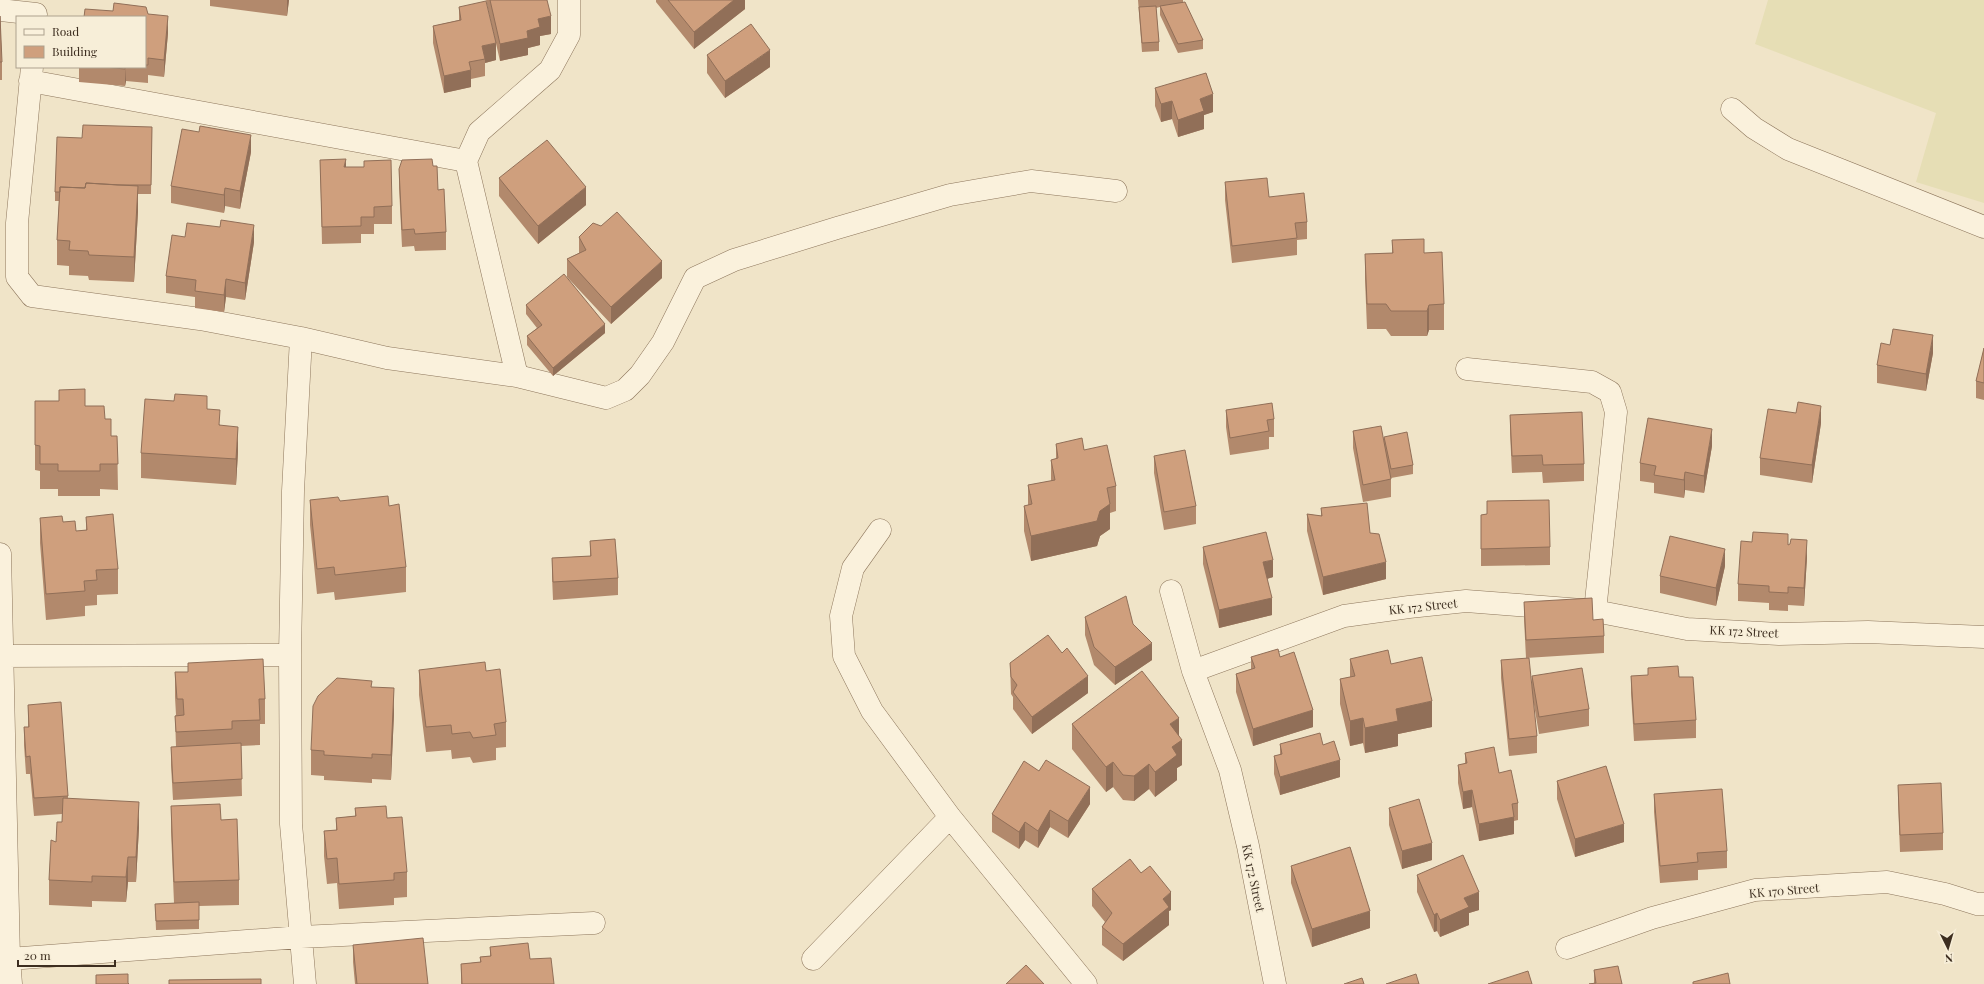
<svg xmlns="http://www.w3.org/2000/svg" width="1984" height="984" font-family="'Playfair Display',serif">
  <style>
    .farmland { fill: #e6deb5 }
    .lines { fill: none; stroke-linecap: round; stroke-linejoin: round }
    .street-casing { stroke: #8d765c; stroke-width: 23 }
    .street { stroke: #faf1dc; stroke-width: 22 }
    .wall { fill: #b2896c }
    .shaded-wall { fill: #916f58 }
    .building { fill: #cf9f7d; stroke: #916f58 }
    .labels { text-anchor: middle; dominant-baseline: central; stroke-width: 3; stroke-linejoin: round; paint-order: stroke }
    .street-label { font-size: 12px; fill: #3d2e20; stroke: #f7eed8 }
  </style>
  <rect width="100%" height="100%" fill="#f0e4c8"/>
  <path class="farmland" d="M1768 0H1984V203L1916 182 1936 113 1755 44Z"/>
  <g class="lines">
    <defs>
      <path id="street" d="M0 10 36 14
        M32 67 17 223V277L32 296 200 319 301 338 387 358 517 376 606 398 625 390 640 375 663 342 695 278 734 260 837 228 950 195 1031 181 1116 191
        M30 81 466 161
        M1732 109 1754 128 1788 149 1984 227
        M301 338 293 491 290 655 291 824 305 984
        M1467 369 1592 382 1610 392 1616 412 1595 611
        M517 376 466 161 479 132 550 70 569 35V0
        M880 530 853 568 841 616 844 656 872 711 950 817 1086 984
        M0 554 9 959 11 984
        M1171 591 1193 671
        M2 656 290 655
        M1567 948 1652 918 1755 890 1887 882 1945 894 1977 904H1984
        M9 959 301 937 594 923
        M813 959 950 817
        M1275 984 1248 846 1230 770 1193 671 1344 616 1409 607 1466 601 1595 611 1687 629 1779 634 1868 632 1984 637"/>
    </defs>
    <use href="#street" class="street-casing"/>
    <use href="#street" class="street"/>
  </g>
  <path class="wall" d="M210 0H289L287 16 210 6Z
    M486 0H547L551 34 540 36V45L528 48V55L500 61Z
    M656 0H745V9L694 49 656 2Z
    M1138 0H1183V2L1203 40V49L1178 53 1160 15V7L1156 8 1159 42V51L1142 52Z
    M459 7 496 60 485 63V76L471 79V87L444 93 433 43V26L459 20Z
    M113 11 148 14 168 33 164 77 148 75V83L126 81 125 86 79 82V67H145V17Z
    M0 16 2 62V80H0Z
    M707 55 770 67 725 98 707 73Z
    M1155 88 1213 112 1204 115V129L1178 137 1172 119 1161 122 1155 106Z
    M152 127 151 194H138V211L134 282 89 280 88 276 69 275V266L57 265V240L59 201H55V192L82 138Z
    M251 152 240 209 225 206 224 213 171 203V186Z
    M320 160 346 167 392 206V224H374V234H361V243L322 244Z
    M433 166 446 232V250L415 251 414 246 402 247 399 187V169Z
    M499 178 586 205 538 244 499 196Z
    M1225 182 1269 197 1307 222V239L1297 240V255L1232 263 1225 200Z
    M185 237 254 242 245 300 226 297 224 312 195 308V297L166 293V276Z
    M579 237 662 278 611 324 567 277V259L579 253Z
    M1392 240 1424 253 1444 304V330H1429L1427 336H1391L1386 329H1367L1365 279V254L1392 253Z
    M526 305 605 333 553 376 527 345V336L537 328 526 314Z
    M1890 345 1933 353 1926 391 1877 383V365Z
    M1984 348V400L1976 398V381Z
    M59 390 85 406 105 419 111 436H117L118 490 100 489V496H58V489H40V471L35 470V401H59Z
    M207 410 220 425 238 452 236 485 141 478V453Z
    M1226 410 1274 419V437H1269V449L1230 455 1226 427Z
    M1510 415 1584 464V481L1543 483 1542 472 1512 473 1510 433Z
    M1821 423 1812 483 1760 475V458Z
    M1353 431 1384 441V437L1413 465V474L1391 478V497L1363 502 1353 448Z
    M1056 444 1084 450 1116 486V511L1110 513V529L1100 536 1097 546 1031 561 1024 531V506L1028 505V485L1051 481V460L1056 459Z
    M1712 446 1704 493 1685 490 1684 498 1654 493V483L1640 481V463Z
    M1154 456 1196 506V524L1164 530 1154 473Z
    M310 500 340 501 389 506 406 567V592L335 600 334 592 317 594 310 525Z
    M1321 508 1386 579 1323 595 1307 531V514L1321 516Z
    M1487 514 1550 547V565L1481 566V515Z
    M86 517 118 569V594L97 595V605L85 606V616L46 620 40 543V518L63 522 76 531 86 530Z
    M590 541 618 578V595L553 600 552 576V558L590 556Z
    M1788 545 1807 557 1804 606 1788 605V611L1769 610V603L1738 601V584Z
    M1203 547 1273 577 1267 579 1272 615 1219 628 1203 564Z
    M1725 566 1716 606 1660 593V576Z
    M1524 602 1593 620 1604 636V653L1526 658 1524 619Z
    M1085 617 1133 624 1152 660 1115 685 1094 665 1085 635Z
    M1251 657H1280L1313 727 1253 746 1236 692V674L1251 669Z
    M1350 659 1391 664 1432 727 1398 734V746L1365 753 1363 743 1350 746 1340 704V679L1350 677Z
    M1501 660 1537 736V753L1509 756 1501 678Z
    M1010 663 1088 693 1032 734 1013 709V697L1011 694Z
    M419 670 486 671 506 722V747L496 748V760L473 763 470 757 452 759 451 750 426 752 419 695Z
    M175 672 265 699V724H260V745L241 746 242 796 173 800 171 765V747H176L175 716 176 715 175 697Z
    M1532 676 1589 709V726L1539 734 1532 693Z
    M1631 676 1679 677 1696 720V738L1634 741 1631 693Z
    M372 687 394 713 391 780 372 779V783L324 780V776L311 775V750Z
    M28 705 68 796V799L139 827 136 882H128L126 902 92 901V907L49 905V880L56 842 62 822V814L34 816 30 774H26L24 745V727H28Z
    M1072 724 1179 736 1182 765 1177 768V780L1155 797 1149 789 1134 801 1123 800 1113 787 1106 792 1072 749Z
    M1280 744 1323 745 1340 777 1280 795 1274 774V756L1280 755Z
    M1465 753 1499 773 1518 803V820L1514 821V834L1479 841 1472 807 1463 809 1458 783V765L1465 764Z
    M1557 781 1624 842 1575 857 1557 799Z
    M1898 785 1943 833V850L1900 852 1898 802Z
    M1654 794 1727 851V868L1698 870V880L1660 883 1654 812Z
    M1090 804 1068 838 1050 827 1038 848 1025 840 1019 849 992 832V814Z
    M171 806 221 820 239 880V905L199 906V929L156 930 155 904 174 903 171 831Z
    M355 808 387 818 407 872V897L394 898V905L339 909 337 883 327 884 324 856V831L336 830V818L355 816Z
    M1389 808 1432 860 1402 869 1389 825Z
    M1291 866 1370 928 1312 947 1291 883Z
    M1417 875 1479 910 1469 913V925L1440 937 1437 931 1434 932 1417 892Z
    M1092 889 1171 910 1169 911V925L1123 961 1102 945V927L1105 922 1092 906Z
    M353 945 428 984H355L353 962Z
    M490 947 530 959 554 984H461V964L480 962V957L490 956Z
    M1594 970 1622 984 1594 983Z"/>
  <path class="shaded-wall" d="M287 0H289L287 16Z
    M734 0H745V9L694 49V32Z
    M168 16V33L164 77V60Z
    M551 16V34L540 36V45L528 48V55L500 61V44L538 19Z
    M496 43V60L485 63V59L482 46Z
    M770 50V67L725 98V81Z
    M125 67 126 81 125 86Z
    M471 70V87L444 93V76Z
    M1213 94V112L1204 115V129L1178 137V120L1200 99Z
    M1172 101V119L1161 122V104Z
    M251 135V152L240 209V191Z
    M346 159V176L344 167Z
    M138 186V211L134 282V257Z
    M586 187V205L538 244V226Z
    M225 188V206L224 213V195Z
    M254 225V242L245 300V283Z
    M662 261V278L611 324V307Z
    M226 279V297L224 312V295Z
    M1429 305V330L1427 336V311Z
    M605 324V333L553 376V368Z
    M1933 335V353L1926 391V374Z
    M1821 406V423L1812 483V465Z
    M238 427V452L236 485V459Z
    M1712 429V446L1704 493V476Z
    M1685 472V490L1684 498V480Z
    M1110 504V529L1100 536 1097 546 1031 561V536L1100 511Z
    M1807 540V557L1804 606V588Z
    M1725 549V566L1716 606V588Z
    M1273 560V577L1263 580V562Z
    M1386 562V579L1323 595V577Z
    M1272 598V615L1219 628V610Z
    M1152 643V660L1115 685V667Z
    M1088 676V693L1032 734V717Z
    M394 688V713L391 780V755Z
    M1432 701V727L1398 734V746L1365 753V728L1396 709Z
    M1313 710V727L1253 746V729Z
    M1179 718V742L1182 740V765L1177 768V780L1155 797V772L1170 724Z
    M1363 718V743L1350 746V721Z
    M1340 760V777L1280 795V777Z
    M1113 762V787L1106 792V767Z
    M1149 764V789L1134 801V776Z
    M1090 787V804L1068 838V821Z
    M1472 790V807L1463 809V792Z
    M139 802V827L136 882V857Z
    M1050 810V827L1038 848V831Z
    M1514 817V834L1479 841V824Z
    M1025 822V840L1019 849V832Z
    M1624 824V842L1575 857V839Z
    M1432 843V860L1402 869V851Z
    M128 857V882L126 902V877Z
    M1171 892V910L1169 911V925L1123 961V944L1163 899Z
    M1479 892V910L1469 913V925L1440 937V920L1464 898Z
    M1370 911V928L1312 947V929Z
    M1437 913V931L1434 932V915Z"/>
  <path class="building" d="M490 0H547L551 16 538 19 540 27 527 31 528 38 500 44Z
    M668 0H734L694 32Z
    M486 1 496 43 482 46 485 59 469 62 471 70 444 76 433 26 461 20 459 7Z
    M1185 2 1203 40 1178 44 1160 6Z
    M114 3 146 7 148 14 168 16 164 60 148 58V65H145V17H84L85 9 113 11Z
    M1156 6 1159 42 1142 43 1139 7Z
    M0 16 2 62H0Z
    M751 24 770 50 725 81 707 55Z
    M104 67H125V69Z
    M1206 73 1213 94 1200 99 1204 111 1178 120 1172 101 1161 104 1155 88Z
    M83 125 152 127 151 185H118L86 183 85 188 60 187V192H55L57 137 82 138Z
    M200 126 251 135 240 191 225 188 224 195 171 186 182 129 199 132Z
    M547 140 586 187 538 226 499 178Z
    M346 159 344 167H364V161L391 160 392 206 374 207V217H361V226L322 227 320 160Z
    M432 159 433 166H437L438 190 444 189 446 232 415 234 414 229 402 230 399 169 402 160Z
    M1267 178 1269 197 1304 193 1307 222 1295 223 1297 238 1232 246 1225 182Z
    M86 183 138 186 134 257 89 255 88 251 69 250 70 241 57 240 60 187 85 188Z
    M617 212 662 261 611 307 567 259 586 250 579 237 593 223 601 226Z
    M221 220 254 225 245 283 226 279 224 295 195 291 196 280 166 276 172 235 185 237 187 223 220 227Z
    M1424 239V253L1442 252 1444 304 1429 305 1427 311H1391L1386 304H1367L1365 254 1393 253 1392 240Z
    M564 274 605 324 553 368 527 336 542 325 526 305Z
    M1893 329 1933 335 1926 374 1877 365 1881 343 1890 345Z
    M1984 348V383L1976 381Z
    M85 389V406H104L105 419H111V436H117L118 464H100V471H58V464H40V446L35 445V401H59V390Z
    M175 394 207 396V409L220 410 219 425 238 427 236 459 141 453 145 399 174 401Z
    M1798 402 1821 406 1812 465 1760 458 1768 409 1796 413Z
    M1272 403 1274 419 1267 420 1269 431 1230 438 1226 410Z
    M1582 412 1584 464 1543 465 1542 455 1512 456 1510 415Z
    M1648 418 1712 429 1704 476 1685 472 1684 480 1654 475 1656 466 1640 463Z
    M1381 426 1391 479 1363 485 1353 431Z
    M1407 432 1413 465 1391 469 1384 437Z
    M1082 438 1084 450 1107 445 1116 486 1107 488 1110 504 1100 511 1097 521 1031 536 1024 506 1032 504 1028 485 1055 480 1051 460 1058 458 1056 444Z
    M1185 450 1196 506 1164 512 1154 456Z
    M388 496 389 506 399 504 406 567 335 575 334 567 317 569 310 500 338 497 340 501Z
    M1549 500 1550 547 1481 549V515L1487 514V501Z
    M1367 503 1370 533 1379 534 1386 562 1323 577 1307 514 1322 516 1321 508Z
    M113 514 118 569 96 570 97 580 84 581 85 591 46 594 40 518 62 516 63 522 75 521 76 531 87 530 86 517Z
    M1266 532 1273 560 1263 562 1272 598 1219 610 1203 547Z
    M1753 532 1788 534V545L1790 544 1791 539 1807 540 1804 588 1788 587V593L1769 592V586L1738 584 1741 541 1752 542Z
    M1670 536 1725 549 1716 588 1660 576Z
    M615 539 618 578 553 582 552 558 591 556 590 541Z
    M1126 596 1133 624 1152 643 1115 667 1094 647 1085 617Z
    M1592 598 1593 620 1603 619 1604 636 1526 640 1524 602Z
    M1048 635 1062 653 1067 648 1088 676 1032 717 1013 692 1017 685 1011 677 1010 663Z
    M1278 649 1280 657 1294 652 1313 710 1253 729 1236 674 1255 668 1251 657Z
    M1388 650 1391 664 1422 657 1432 701 1396 709 1398 721 1365 728 1363 718 1350 721 1340 679 1355 676 1350 659Z
    M1529 658 1537 736 1509 739 1501 660Z
    M263 659 265 699H259L260 720 232 721V729L176 732 175 716 184 715 183 699H177L175 672H188V663Z
    M485 662 486 671 500 669 506 722 494 724 496 735 473 738 470 732 452 734 451 725 426 727 419 670Z
    M1678 666 1679 677H1693L1696 720 1634 724 1631 676 1648 675V668Z
    M1582 668 1589 709 1539 717 1532 676Z
    M1142 671 1179 718 1170 724 1182 740 1172 747 1177 755 1155 772 1149 764 1134 776 1123 775 1113 762 1106 767 1072 724Z
    M337 678 372 681 371 687 394 688 391 755 372 754V758L324 755V751L311 750 313 706 318 696Z
    M61 702 68 796 34 798 30 756 26 757 24 727H29L28 705Z
    M1320 733 1323 745 1334 741 1340 760 1280 777 1274 756 1282 754 1280 744Z
    M241 743 242 779 173 783 171 747Z
    M1494 747 1499 773 1511 770 1518 803 1512 804 1514 817 1479 824 1472 790 1463 792 1458 765 1467 763 1465 753Z
    M1046 760 1090 787 1068 821 1050 810 1038 831 1025 822 1019 832 992 814 1024 761 1039 771Z
    M1606 766 1624 824 1575 839 1557 781Z
    M1941 783 1943 833 1900 835 1898 785Z
    M1722 789 1727 851 1697 853 1698 862 1660 866 1654 794Z
    M63 798 139 802 136 857H128L126 877 92 876V882L49 880 51 840 56 842 57 822H62Z
    M1419 799 1432 843 1402 851 1389 808Z
    M220 804 221 820 237 819 239 880 174 882 171 806Z
    M386 806 387 818 402 817 407 872 394 873V880L339 884 337 858 327 859 324 831 337 830 336 818 356 816 355 808Z
    M1350 847 1370 911 1312 929 1291 866Z
    M1463 855 1479 892 1464 898 1469 907 1440 920 1437 913 1434 915 1417 875Z
    M1130 859 1141 873 1150 866 1171 892 1163 899 1169 907 1123 944 1102 927 1112 913 1092 889Z
    M199 902V920L156 921 155 904Z
    M423 938 428 984H357L353 945Z
    M528 943 530 959 551 958 554 984H462L461 964 481 962 480 957 491 956 490 947Z
    M1026 965 1044 984H1006Z
    M1618 966 1622 984H1589L1596 983 1594 970Z
    M1528 971 1532 984H1488Z
    M1728 973 1730 984H1693V982Z
    M128 974V983L129 984H96V975Z
    M1416 974 1419 984H1386Z
    M1362 978 1364 984H1344Z
    M261 979V984H169V980Z"/>
  <g class="labels">
    <g class="street-label">
      <text transform="translate(1423 606) rotate(-6)">KK 172 Street</text>
      <text transform="translate(1744 631) rotate(3)">KK 172 Street</text>
      <text transform="translate(1254 878) rotate(78)">KK 172 Street</text>
      <text transform="translate(1784 890) rotate(-5)">KK 170 Street</text>
    </g>
  </g>
  <rect x="16" y="16" width="130" height="52" fill="#f7eed8" stroke="#ada18e"/>
  <rect x="24" y="29" width="20" height="6" fill="#faf1dc" stroke="#ada18e"/>
  <text x="52" y="36" font-size="12" fill="#3d2e20">Road</text>
  <rect x="24" y="46" width="20" height="12" fill="#cf9f7d" stroke="#ada18e"/>
  <text x="52" y="56" font-size="12" fill="#3d2e20">Building</text>
  <g transform="translate(1948 948) rotate(175)" stroke="#f7eed8" stroke-width="3" paint-order="stroke">
  <path d="M0-3L7 15L0 10L-7 15Z" fill="#3d2e20"/>
  <text y="-6" font-size="11" font-weight="bold" text-anchor="middle" fill="#3d2e20">N</text>
  </g>
  <path d="M18 960v6h97v-6" fill="none" stroke="#3d2e20" stroke-width="2"/>
  <text x="24" y="960" font-size="12" fill="#3d2e20" stroke="#f7eed8" stroke-width="3" paint-order="stroke">20 m</text>
</svg>
